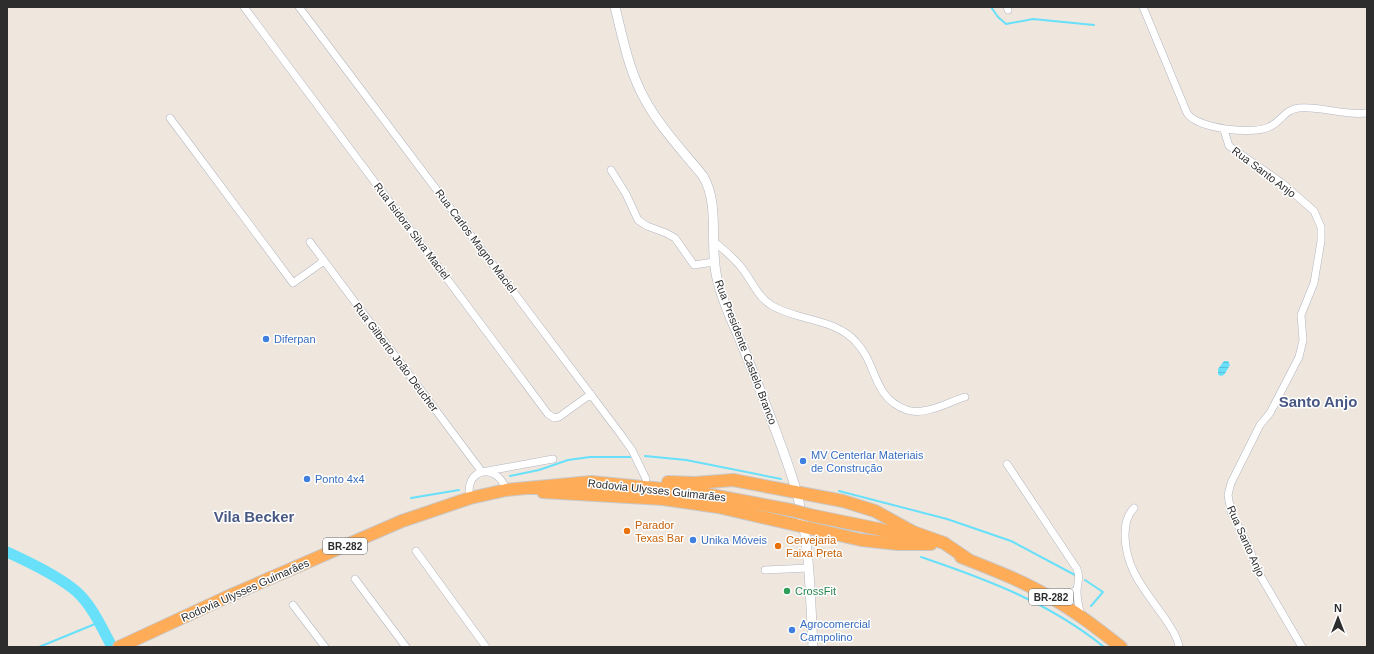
<svg xmlns="http://www.w3.org/2000/svg" width="1374" height="654" font-family="Arial,sans-serif">
  <style>
    .water { fill: url(#water-rules) }
    .lines { fill: none; stroke-linecap: round; stroke-linejoin: round }
    .stream { stroke: #68e0fa; stroke-width: 2 }
    .river { stroke: #68e0fa; stroke-width: 11 }
    .minor-casing { stroke: #b2b6c1; stroke-width: 8 }
    .tertiary-casing { stroke: #b2b6c1; stroke-width: 10 }
    .trunk-casing { stroke: #c8c8c8; stroke-width: 14 }
    .minor { stroke: #fff; stroke-width: 7 }
    .tertiary { stroke: #fff; stroke-width: 9 }
    .trunk { stroke: #feac57; stroke-width: 12 }
    .trunk-bridge-casing { stroke: #c8c8c8; stroke-width: 14; stroke-linecap: butt }
    .trunk-bridge { stroke: #feac57; stroke-width: 12 }
    .shop-dot { fill: #3f7fe0; stroke: #fff; stroke-width: 1.5 }
    .food-dot { fill: #e8710a; stroke: #fff; stroke-width: 1.5 }
    .leisure-dot { fill: #2e9e5b; stroke: #fff; stroke-width: 1.5 }
    .labels { text-anchor: middle; dominant-baseline: central; stroke-width: 3; stroke-linejoin: round; paint-order: stroke }
    .shield { fill: #fff; stroke: #6c6c6c; stroke-width: 1 }
    .shield-label { font-size: 10px; font-weight: bold; fill: #2d2d2d }
    .street-label { font-size: 11px; fill: #2d2d2d; stroke: #fff }
    .shop-label { font-size: 11px; fill: #366cbe; stroke: #fff; text-anchor: start }
    .food-label { font-size: 11px; fill: #c56008; stroke: #fff; text-anchor: start }
    .leisure-label { font-size: 11px; fill: #27864d; stroke: #fff; text-anchor: start }
    .district-label { font-size: 15px; font-weight: bold; fill: #485883; stroke: #fff }
  </style>
  <defs>
    <pattern id="water-rules" width="6" height="5" patternUnits="userSpaceOnUse"><rect width="6" height="5" fill="#68e0fa"/><path d="M0 2.5h6" fill="none" stroke="#5ac0d7"/></pattern>
  </defs>
  <rect width="100%" height="100%" fill="#efe6de"/>
  <path class="water" d="M1224 361H1228L1230 365 1224 375 1220 376 1218 374V369Z"/>
  <g class="lines">
    <path class="stream" d="M991 7 998 17 1006 24 1033 19 1094 25
      M645 456 686 460 781 479
      M510 476 539 470 568 460 590 457H630
      M839 491 947 519 1011 541 1075 575
      M411 498 459 490
      M921 557C986 579 1050 603 1104 647
      M1085 580 1103 592 1091 606
      M39 647 95 624H100"/>
    <path class="river" d="M7 552C29 562 59 576 77 592 93 607 102 628 112 647"/>
    <defs>
      <path id="minor" d="M244 7 548 414 554 418 559 417 591 394
        M299 7 619 432 632 450 646 479
        M1007 7 1008 10
        M1143 7 1187 113C1197 129 1253 135 1269 127 1281 122 1285 109 1299 108 1322 106 1344 116 1367 113
        M170 118 293 283 324 261
        M1224 130 1229 146 1282 183 1314 211 1321 227V241L1314 283 1301 315 1303 340 1299 357 1270 413 1260 425 1231 483 1228 495 1231 512 1249 547 1257 570 1302 647
        M611 170 626 194 638 220 647 226 666 233 675 238 694 265 714 262
        M712 240C722 248 733 257 741 267 751 279 757 296 771 305 796 321 835 318 856 342 878 365 872 398 907 410 925 416 948 402 965 397
        M310 242 482 472 553 459
        M1007 464 1077 569C1081 578 1077 583 1077 592 1077 600 1079 608 1081 616
        M470 498C463 469 497 461 506 490
        M1134 508C1126 516 1125 526 1125 536 1126 572 1147 592 1166 620 1171 628 1178 637 1179 647
        M416 551 486 647
        M765 570 809 568
        M355 579 406 647
        M1050 596 1065 595 1077 590
        M293 605 325 647"/>
      <path id="tertiary" d="M615 7C622 35 628 66 641 92 656 123 681 149 703 176 721 206 708 248 718 282 723 304 734 325 743 347 761 392 779 436 794 483 810 536 810 592 813 647"/>
      <path id="trunk" d="M668 482 695 483 733 480 843 501 875 511 913 532 944 543 969 560
        M543 492 663 499 718 507 861 540 898 544H931
        M810 515 883 530 914 538
        M961 557C991 569 1021 580 1048 596 1074 610 1098 629 1121 647
        M119 647 229 596 402 521 470 498 506 490 591 482 695 492 791 510"/>
    </defs>
    <use href="#minor" class="minor-casing"/>
    <use href="#tertiary" class="tertiary-casing"/>
    <use href="#trunk" class="trunk-casing"/>
    <use href="#minor" class="minor"/>
    <use href="#tertiary" class="tertiary"/>
    <use href="#trunk" class="trunk"/>
    <defs>
      <path id="trunk-bridge" d="M791 510 810 515"/>
    </defs>
    <use href="#trunk-bridge" class="trunk-bridge-casing"/>
    <use href="#trunk-bridge" class="trunk-bridge"/>
  </g>
  <g class="shop-dot">
    <circle cx="266" cy="339" r="4"/>
    <circle cx="803" cy="461" r="4"/>
    <circle cx="307" cy="479" r="4"/>
    <circle cx="693" cy="540" r="4"/>
    <circle cx="792" cy="630" r="4"/>
  </g>
  <g class="food-dot">
    <circle cx="627" cy="531" r="4"/>
    <circle cx="778" cy="546" r="4"/>
  </g>
  <circle class="leisure-dot" cx="787" cy="591" r="4"/>
  <g class="labels">
    <g class="shield">
      <rect x="323" y="538" width="44" height="16" rx="3"/>
      <rect x="1029" y="589" width="44" height="16" rx="3"/>
    </g>
    <g class="shield-label">
      <text x="345" y="546">BR-282</text>
      <text x="1051" y="597">BR-282</text>
    </g>
    <g class="street-label">
      <text transform="translate(1264 172) rotate(37)">Rua Santo Anjo</text>
      <text transform="translate(412 231) rotate(53)">Rua Isidora Silva Maciel</text>
      <text transform="translate(476 241) rotate(53)">Rua Carlos Magno Maciel</text>
      <text transform="translate(746 352) rotate(69)">Rua Presidente Castelo Branco</text>
      <text transform="translate(396 357) rotate(53)">Rua Gilberto João Deucher</text>
      <text transform="translate(657 490) rotate(6)">Rodovia Ulysses Guimarães</text>
      <text transform="translate(1246 541) rotate(66)">Rua Santo Anjo</text>
      <text transform="translate(245 590) rotate(-24)">Rodovia Ulysses Guimarães</text>
    </g>
    <g class="shop-label">
      <text x="274" y="339">Diferpan</text>
      <text x="811" y="455">MV Centerlar Materiais<tspan x="811" dy="13">de Construção</tspan></text>
      <text x="315" y="479">Ponto 4x4</text>
      <text x="701" y="540">Unika Móveis</text>
      <text x="800" y="624">Agrocomercial<tspan x="800" dy="13">Campolino</tspan></text>
    </g>
    <g class="food-label">
      <text x="635" y="525">Parador<tspan x="635" dy="13">Texas Bar</tspan></text>
      <text x="786" y="540">Cervejaria<tspan x="786" dy="13">Faixa Preta</tspan></text>
    </g>
    <g class="leisure-label">
      <text x="795" y="591">CrossFit</text>
    </g>
    <g class="district-label">
      <text x="1318" y="401">Santo Anjo</text>
      <text x="254" y="516">Vila Becker</text>
    </g>
  </g>
  <rect width="1374" height="654" fill="none" stroke="#2d2d2d" stroke-width="16"/>
  <g transform="translate(1338 618)" stroke="#ffffff" stroke-width="3" paint-order="stroke">
  <path d="M0-3L7 15L0 10L-7 15Z" fill="#2d2d2d"/>
  <text y="-6" font-size="11" font-weight="bold" text-anchor="middle" fill="#2d2d2d">N</text>
  </g>
</svg>
